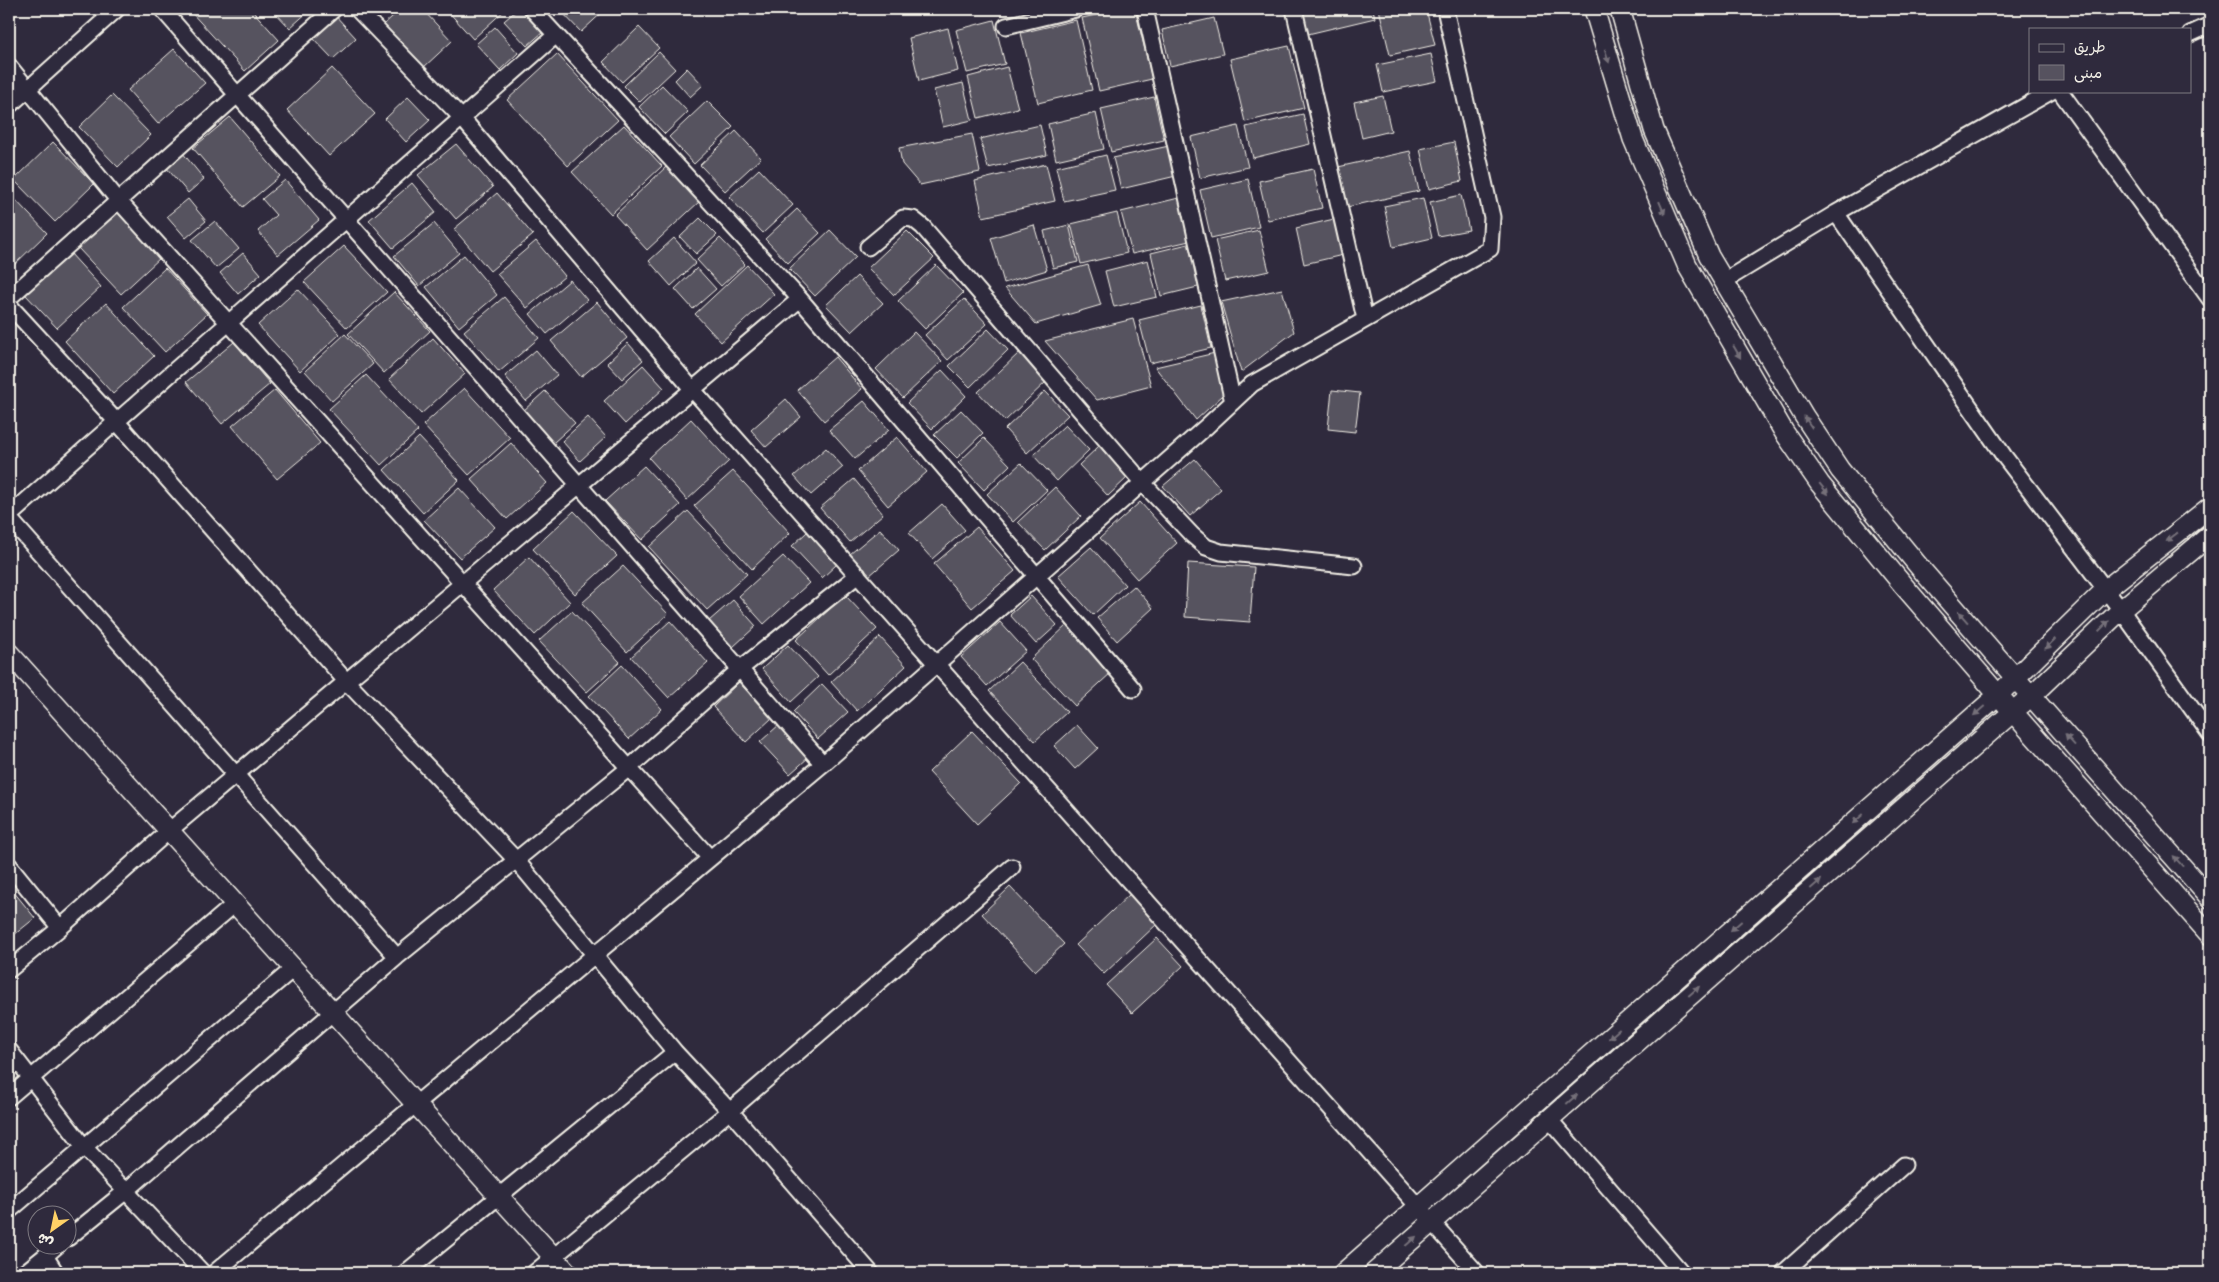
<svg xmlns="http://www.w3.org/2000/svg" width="2219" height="1282" font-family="'Playpen Sans','Playpen Sans Arabic',sans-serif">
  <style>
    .building { fill: #56525f; stroke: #f4f1e8 }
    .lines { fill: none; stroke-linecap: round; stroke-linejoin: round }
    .minor-casing { stroke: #f4f1e8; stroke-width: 19 }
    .tertiary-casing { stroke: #f4f1e8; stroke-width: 22 }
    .minor { stroke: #2f2a3d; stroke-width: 15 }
    .tertiary { stroke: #2f2a3d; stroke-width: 19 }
    .oneway { fill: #747079 }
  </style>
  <rect width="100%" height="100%" fill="#2f2a3d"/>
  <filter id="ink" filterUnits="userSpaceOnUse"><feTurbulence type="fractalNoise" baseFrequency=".02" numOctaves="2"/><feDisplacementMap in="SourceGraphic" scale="10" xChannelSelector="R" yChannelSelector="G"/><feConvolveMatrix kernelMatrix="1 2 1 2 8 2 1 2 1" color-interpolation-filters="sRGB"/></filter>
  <g filter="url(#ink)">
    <path class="building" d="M190 9H251L279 40 245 71 189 10Z
      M272 9H311L290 28Z
      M401 9H422L452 41 423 68 383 25Z
      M446 9H506L473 39Z
      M518 9H521L543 32 527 46 504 21Z
      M559 9H606L581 32Z
      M1124 9H1135L1152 79 1099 91 1082 18Z
      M1302 9H1373L1375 18 1308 34Z
      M1379 9H1426L1435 45 1390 55Z
      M333 13 356 38 333 59 310 35Z
      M1214 18 1223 54 1170 66 1162 30Z
      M994 20 1005 64 967 73 956 30Z
      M1076 20 1092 90 1038 103 1021 33Z
      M495 27 518 53 500 70 476 44Z
      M639 27 659 48 622 82 603 62Z
      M948 28 958 71 919 81 909 38Z
      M1289 46 1304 108 1245 122 1230 59Z
      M174 49 205 83 158 124 128 90Z
      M659 52 675 69 640 102 624 86Z
      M557 54 618 120 568 166 507 100Z
      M1431 54 1437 81 1383 92 1377 65Z
      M1007 67 1018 108 978 118 968 77Z
      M332 68 375 114 329 156 287 110Z
      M687 68 703 85 690 97 675 80Z
      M963 83 972 120 943 127 934 90Z
      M662 85 688 112 665 134 639 107Z
      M112 95 151 135 118 167 79 127Z
      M1383 96 1391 131 1362 138 1354 102Z
      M408 97 430 120 406 142 385 119Z
      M1154 97 1164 140 1111 152 1101 109Z
      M707 101 733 127 694 164 669 137Z
      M1096 113 1104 149 1056 160 1048 124Z
      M1303 114 1310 144 1253 158 1246 127Z
      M230 117 280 176 243 207 193 148Z
      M624 125 662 166 611 214 572 172Z
      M1040 125 1047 155 988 168 980 139Z
      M1238 126 1248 167 1200 178 1191 137Z
      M736 131 761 158 725 191 700 165Z
      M972 134 980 172 920 185 902 164 899 148Z
      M53 142 94 184 55 222 14 180Z
      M1454 142 1462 181 1429 189 1420 149Z
      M456 144 493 187 456 219 418 175Z
      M1169 146 1176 176 1121 189 1113 158Z
      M1410 151 1419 191 1347 207 1338 167Z
      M182 152 204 179 188 193 165 166Z
      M1106 155 1115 190 1064 201 1056 167Z
      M1046 164 1055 201 983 217 975 181Z
      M667 166 700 201 647 250 615 215Z
      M759 169 793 205 763 233 729 197Z
      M1313 169 1322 208 1268 220 1259 181Z
      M1248 179 1259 227 1211 238 1200 190Z
      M285 180 319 220 278 255 258 231 276 215 262 199Z
      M412 183 436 212 393 248 369 220Z
      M9 193 47 233 12 267 9 264Z
      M497 193 533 235 490 271 454 229Z
      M1461 195 1469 230 1438 236 1430 202Z
      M1183 197 1194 240 1132 254 1121 212Z
      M1423 198 1432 238 1393 247 1384 206Z
      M188 199 206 221 186 238 167 216Z
      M797 209 820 233 788 263 765 239Z
      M117 212 160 258 121 294 78 248Z
      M1117 213 1127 253 1081 264 1071 224Z
      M700 218 717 235 696 254 680 237Z
      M1334 219 1343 255 1304 264 1296 228Z
      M215 221 239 249 216 268 192 240Z
      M434 223 459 253 419 286 394 256Z
      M1034 225 1047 270 1004 283 991 238Z
      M1069 225 1078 262 1053 268 1044 231Z
      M830 230 856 257 815 296 789 269Z
      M1259 230 1269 271 1225 281 1215 240Z
      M907 231 934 258 894 295 868 268Z
      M674 238 696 263 671 286 649 261Z
      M720 238 745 264 721 286 697 260Z
      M536 241 565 276 527 308 497 274Z
      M1192 243 1202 286 1161 296 1151 253Z
      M344 246 387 292 347 328 304 282Z
      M70 253 101 287 57 328 25 294Z
      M243 253 261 274 238 294 220 273Z
      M464 255 497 295 459 327 426 287Z
      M1148 260 1157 297 1114 307 1105 271Z
      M747 265 774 294 721 342 695 314Z
      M936 265 963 293 925 329 898 301Z
      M1088 265 1101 305 1036 324 1005 288Z
      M165 268 207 314 165 352 123 307Z
      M697 268 716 289 693 309 675 289Z
      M857 276 883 303 852 332 826 305Z
      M570 280 587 300 547 334 530 314Z
      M298 289 340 334 300 371 258 325Z
      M1282 289 1294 332 1241 372 1221 302Z
      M394 292 430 331 384 373 348 334Z
      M504 297 539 338 499 372 464 331Z
      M964 299 987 324 948 360 925 335Z
      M597 302 627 338 581 377 551 341Z
      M106 303 154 356 113 394 65 341Z
      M1201 305 1211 348 1150 363 1139 320Z
      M1133 319 1151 386 1097 400 1045 341Z
      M988 329 1008 350 970 387 949 366Z
      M914 332 942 361 903 398 876 369Z
      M345 334 373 364 332 401 305 371Z
      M433 338 465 374 421 414 389 379Z
      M234 342 270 384 222 424 186 382Z
      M628 343 643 360 622 379 607 363Z
      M536 350 557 375 526 401 505 376Z
      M1020 352 1047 381 1005 421 978 392Z
      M1215 353 1223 395 1196 420 1155 367Z
      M835 357 862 389 824 421 797 390Z
      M643 365 664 388 625 424 604 401Z
      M942 370 966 396 932 429 907 403Z
      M366 375 418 431 381 465 329 409Z
      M464 388 510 438 469 475 423 425Z
      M275 390 320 443 277 479 232 426Z
      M1332 390 1360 393 1355 432 1328 429Z
      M545 391 575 423 553 443 523 411Z
      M1045 391 1068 415 1027 453 1005 429Z
      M786 399 801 417 766 447 751 430Z
      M864 401 889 430 855 459 829 430Z
      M961 410 983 433 957 458 934 435Z
      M588 417 606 437 580 461 562 441Z
      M691 419 729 461 687 500 649 458Z
      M1065 425 1089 450 1057 481 1033 455Z
      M419 437 459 480 423 513 384 470Z
      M897 437 927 472 888 506 858 471Z
      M984 438 1010 465 984 490 958 463Z
      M511 443 547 483 507 519 471 479Z
      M1099 446 1128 477 1108 496 1079 465Z
      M826 448 843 467 811 495 794 476Z
      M1195 459 1221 489 1190 516 1163 486Z
      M1021 463 1047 490 1013 522 987 494Z
      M644 466 680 505 642 540 605 501Z
      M733 471 790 533 752 569 694 506Z
      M854 479 883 514 850 542 820 508Z
      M1055 487 1081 516 1045 550 1018 522Z
      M459 488 495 527 460 558 424 520Z
      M1140 502 1177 543 1137 579 1100 538Z
      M942 504 965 530 932 559 909 533Z
      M574 511 617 556 575 594 533 549Z
      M688 511 747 574 707 610 649 547Z
      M977 527 1015 571 972 608 934 564Z
      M880 529 899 550 869 576 850 554Z
      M807 532 837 564 822 578 792 546Z
      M1091 547 1125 585 1093 615 1058 576Z
      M783 556 809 583 764 624 739 596Z
      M529 557 570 602 535 635 493 590Z
      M1188 563 1254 567 1250 622 1185 617Z
      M623 566 668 614 627 652 582 603Z
      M1134 586 1153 608 1117 641 1097 618Z
      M845 595 877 629 828 675 796 640Z
      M1031 596 1057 625 1036 644 1010 615Z
      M733 600 756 626 733 647 709 621Z
      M572 611 620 662 587 692 539 641Z
      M670 621 708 663 669 698 631 657Z
      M1000 622 1026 651 987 686 961 657Z
      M1068 624 1112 672 1075 706 1031 659Z
      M880 637 906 666 857 711 831 682Z
      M788 645 818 677 791 702 762 669Z
      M1020 662 1067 712 1035 741 989 691Z
      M622 665 662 709 629 739 589 696Z
      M739 682 772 718 746 742 713 707Z
      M822 684 848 712 818 739 793 712Z
      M780 724 809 757 790 774 760 742Z
      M1077 725 1098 748 1075 769 1054 746Z
      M972 731 1021 783 977 824 929 772Z
      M9 886 35 918 9 939Z
      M1010 887 1064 944 1035 971 982 914Z
      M1130 894 1158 923 1104 974 1076 945Z
      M1157 938 1183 966 1132 1013 1106 985Z"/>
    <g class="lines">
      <defs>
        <path id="minor" d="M162 9 823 764
          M357 9 461 117 693 390 1477 1273
          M532 9 800 299
          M1145 9 1233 402
          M1294 9 1365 319
          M1006 26 1076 9
          M2190 34 2210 25
          M9 66 118 200 709 857
          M2060 91 2210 299
          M9 106 117 9
          M1836 213 2004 456 2121 610 2210 734
          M868 247 903 218 913 219 923 227 1142 482 1192 535 1206 547 1221 552 1354 566
          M1724 281 1836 213 2052 91
          M9 298 334 9
          M9 305 116 421 346 681 517 861 675 1052 730 1111 871 1273
          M9 516 556 35
          M9 518 397 957
          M9 865 60 928
          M9 970 60 928 170 830 800 299 1133 689
          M9 1050 85 1148 203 1273
          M9 1097 236 903
          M1549 1119 1682 1273
          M9 1211 294 968
          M68 1238 126 1191 397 957 629 768 740 669 858 575
          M45 1256 59 1244
          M24 1273 45 1256 56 1273
          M214 1273 823 764 1207 426 1252 384 1490 249 1492 217 1445 9
          M405 1273 675 1052
          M534 1273 730 1111 1012 867
          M1783 1273 1904 1165"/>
        <path id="tertiary" d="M1594 9 1633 139 1687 265 1784 432 1820 484 1903 585 2012 711 2210 935
          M1620 9 1654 130 1709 256 1804 416 1840 470 1921 569 2031 696 2210 898
          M9 653 568 1273
          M1343 1273 1998 695 2105 590 2210 507
          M1374 1273 2031 696 2121 610 2210 535"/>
      </defs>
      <use href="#minor" class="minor-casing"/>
      <use href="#tertiary" class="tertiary-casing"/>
      <use href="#minor" class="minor"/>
      <use href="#tertiary" class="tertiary"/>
    </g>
    <defs><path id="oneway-solid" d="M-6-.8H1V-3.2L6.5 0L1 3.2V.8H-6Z" transform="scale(1.25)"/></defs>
    <g class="oneway">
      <use href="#oneway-solid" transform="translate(1607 56) rotate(73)"/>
      <use href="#oneway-solid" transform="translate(1662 208) rotate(67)"/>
      <use href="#oneway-solid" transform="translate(1737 352) rotate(60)"/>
      <use href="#oneway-solid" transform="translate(1808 422) rotate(-124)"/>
      <use href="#oneway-solid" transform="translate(1824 489) rotate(51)"/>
      <use href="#oneway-solid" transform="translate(2172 537) rotate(142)"/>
      <use href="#oneway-solid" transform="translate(1963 617) rotate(-131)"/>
      <use href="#oneway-solid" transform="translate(2104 626) rotate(-44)"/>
      <use href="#oneway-solid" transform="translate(2050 644) rotate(135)"/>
      <use href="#oneway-solid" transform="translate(1979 711) rotate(139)"/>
      <use href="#oneway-solid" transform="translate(2070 740) rotate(-132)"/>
      <use href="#oneway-solid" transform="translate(1858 819) rotate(139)"/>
      <use href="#oneway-solid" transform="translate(2178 861) rotate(-132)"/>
      <use href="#oneway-solid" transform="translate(1816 884) rotate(-41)"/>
      <use href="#oneway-solid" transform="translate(1736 926) rotate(139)"/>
      <use href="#oneway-solid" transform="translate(1694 991) rotate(-41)"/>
      <use href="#oneway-solid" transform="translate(1614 1034) rotate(139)"/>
      <use href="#oneway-solid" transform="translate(1572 1099) rotate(-41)"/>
      <use href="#oneway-solid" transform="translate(1411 1241) rotate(-41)"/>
    </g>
  </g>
  <rect width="2219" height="1282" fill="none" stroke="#2f2a3d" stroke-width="30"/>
  <rect x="15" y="15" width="2189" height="1252" fill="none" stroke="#f4f1e8" stroke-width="2" filter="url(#ink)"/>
  <rect x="2029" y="28" width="162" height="65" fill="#2f2a3d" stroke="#7e7a81"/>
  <rect x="2039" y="44" width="25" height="8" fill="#2f2a3d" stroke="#7e7a81"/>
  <text x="2074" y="52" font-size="15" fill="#f4f1e8">طريق</text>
  <rect x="2039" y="65" width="25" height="15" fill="#56525f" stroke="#7e7a81"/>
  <text x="2074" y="78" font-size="15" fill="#f4f1e8">مبنى</text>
  <g transform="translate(52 1230) rotate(213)"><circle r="24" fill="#2f2a3d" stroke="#7e7a81"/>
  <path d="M0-4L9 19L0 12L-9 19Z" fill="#ffd166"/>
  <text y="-8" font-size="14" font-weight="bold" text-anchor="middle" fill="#f4f1e8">ش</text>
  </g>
</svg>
